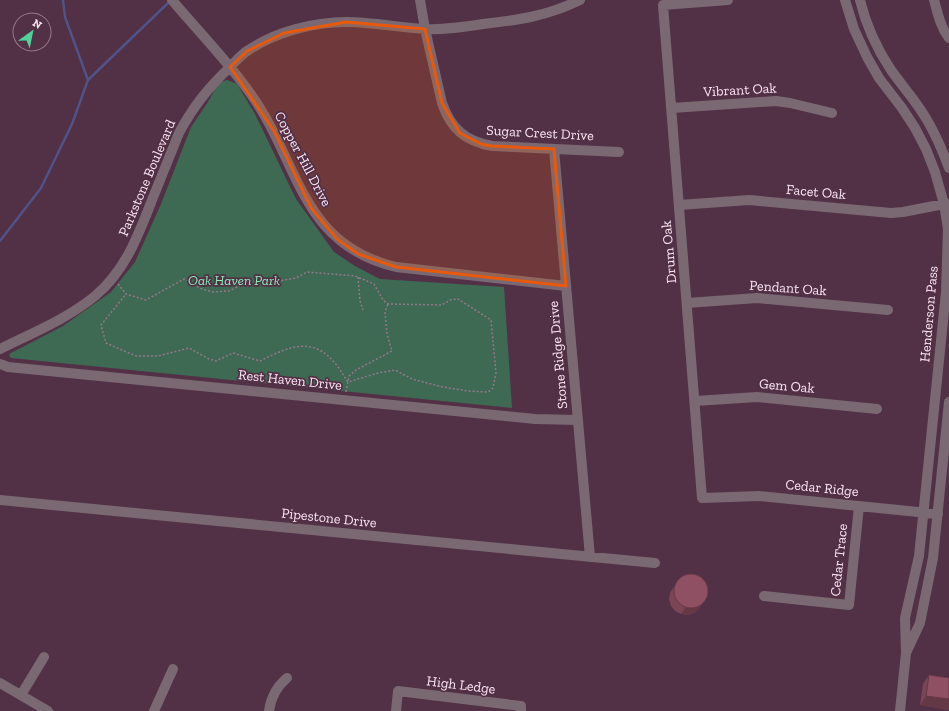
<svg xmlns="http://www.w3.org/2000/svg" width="949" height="711" font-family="'Zilla Slab',serif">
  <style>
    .green { fill: #3e6953 }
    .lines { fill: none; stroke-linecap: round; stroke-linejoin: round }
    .stream { stroke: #505288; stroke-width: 2.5 }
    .path { stroke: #95778a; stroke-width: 1.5; stroke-dasharray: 2 2; stroke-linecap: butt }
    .minor { stroke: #7a6973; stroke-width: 10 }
    .wall { fill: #7c4556 }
    .shaded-wall { fill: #653846 }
    .building { fill: #905064; stroke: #653846 }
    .marked { fill: #e8590c; fill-opacity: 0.2; stroke: #e8590c; stroke-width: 3; stroke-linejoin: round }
    .labels { text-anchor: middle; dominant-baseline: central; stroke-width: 3.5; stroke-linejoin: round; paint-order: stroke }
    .street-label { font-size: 14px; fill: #fce6f3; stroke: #523046 }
    .park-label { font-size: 14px; font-style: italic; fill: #8aedbb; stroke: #523046 }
  </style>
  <rect width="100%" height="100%" fill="#523046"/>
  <path class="green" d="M227 80 237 84 255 114 296 199 334 252 355 266 380 279 504 287 512 408 11 358 9 355 11 353 63 326 111 292 135 262 161 204 191 127 208 102 218 83Z"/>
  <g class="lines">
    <path class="stream" d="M88 80 168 3
      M0 241 41 188 72 124 88 80 65 17 63 0"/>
    <path class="path" d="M358 277 360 301 363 310
      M118 284 126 294 146 300 184 279 202 289 213 292 229 291 247 282 263 280 273 282 296 278 307 272 355 276 374 284 383 300 388 304 442 305 450 300 458 299 491 320 496 373 493 388 488 392 468 391 443 387 412 379 395 370 378 373 348 382C343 375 339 367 333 361 311 335 284 349 260 361L233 353 216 361 209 359 189 348 158 356H136L106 343 101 325 126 294
      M346 392 349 376 356 370 392 351 387 334 385 312 388 304"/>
    <path class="minor" d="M172 0C198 31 227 60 250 93 300 162 299 244 396 267L566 286
      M420 0 425 29 442 103C451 129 465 141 492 146L619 152
      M728 0 663 5 702 498 759 496 938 514
      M845 0 854 29 867 57 879 78 902 108 915 128 926 149 935 172 944 204 948 229 946 292 919 556 905 618 906 653 900 711
      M860 0C866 25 877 49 891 70 903 87 917 102 927 120 936 135 943 152 949 168
      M934 0C938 14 940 26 949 38
      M672 108 776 101 790 103 832 113
      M554 149 590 557
      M679 205 749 200 891 213 903 212 944 204H949
      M687 303 757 298 888 310
      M0 349C32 333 67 319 95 296 125 271 138 236 152 200 161 178 170 155 179 133 194 105 209 87 231 66 236 61 241 55 247 51 275 32 313 22 347 22 374 22 400 28 426 29 445 30 464 27 483 24 519 20 547 16 580 0
      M0 364 8 367 535 419 578 420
      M695 401 757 397 877 409
      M0 500 655 563
      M764 596 849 605 859 506
      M907 651 920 623 933 558 949 402
      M0 683 48 711
      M21 695 44 657
      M154 711 173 669
      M269 711C271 697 276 687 287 678
      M396 711 398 691 521 706V711"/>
  </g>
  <path class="wall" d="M678 580 699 609 694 613 687 615 681 614 675 611 671 606 669 599 670 593Z
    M929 675 949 678V710L920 705 923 684Z"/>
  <path class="shaded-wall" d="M704 602 699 609 694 613 687 615 681 614 686 607Z
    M926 696 949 699V710L920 705Z"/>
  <path class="building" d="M674 591a17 17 0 1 1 34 0a17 17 0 1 1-34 0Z
    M929 675 949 678V699L926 696Z"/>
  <path class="marked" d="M346 22 425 29 442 103 460 133 481 144 492 146 554 149 566 286 396 267 358 254 337 239 311 208 274 131 230 67 247 51 284 33Z"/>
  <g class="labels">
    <g class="street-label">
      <text transform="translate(740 90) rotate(-3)">Vibrant Oak</text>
      <text transform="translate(540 133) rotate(3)">Sugar Crest Drive</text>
      <text transform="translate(303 159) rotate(62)">Copper Hill Drive</text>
      <text transform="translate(147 178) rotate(-67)">Parkstone Boulevard</text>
      <text transform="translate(816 192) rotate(5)">Facet Oak</text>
      <text transform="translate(669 252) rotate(-95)">Drum Oak</text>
      <text transform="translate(788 288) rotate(4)">Pendant Oak</text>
      <text transform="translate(929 314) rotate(-85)">Henderson Pass</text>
      <text transform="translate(558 355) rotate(-95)">Stone Ridge Drive</text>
      <text transform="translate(290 380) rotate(6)">Rest Haven Drive</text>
      <text transform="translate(787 386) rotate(5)">Gem Oak</text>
      <text transform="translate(822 488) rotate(6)">Cedar Ridge</text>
      <text transform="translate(329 518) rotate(6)">Pipestone Drive</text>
      <text transform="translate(839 560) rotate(-84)">Cedar Trace</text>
      <text transform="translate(461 685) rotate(7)">High Ledge</text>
    </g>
    <g class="park-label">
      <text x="234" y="280">Oak Haven Park</text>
    </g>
  </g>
  <g transform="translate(32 32) rotate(33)"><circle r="19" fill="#523046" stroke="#96798b"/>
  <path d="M0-3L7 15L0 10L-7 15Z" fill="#4fd399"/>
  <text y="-6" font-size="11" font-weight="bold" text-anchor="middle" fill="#fce6f3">N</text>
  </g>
</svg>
